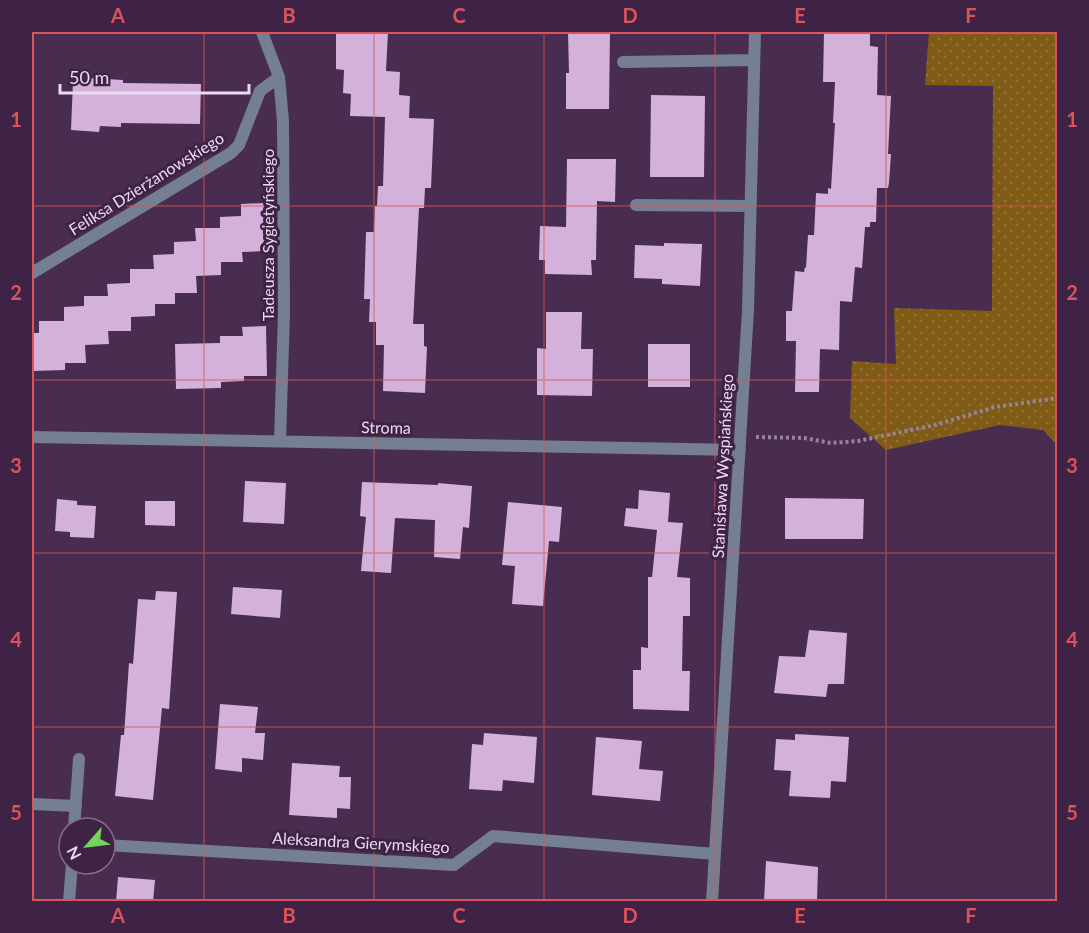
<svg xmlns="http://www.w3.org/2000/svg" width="1089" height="933" font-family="Lato,sans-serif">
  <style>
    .green { fill: url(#green-dots) }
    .building { fill: #d3b1db }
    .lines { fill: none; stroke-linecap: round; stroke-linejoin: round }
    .path { stroke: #99829e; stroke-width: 4; stroke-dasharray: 3 3; stroke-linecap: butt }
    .street { stroke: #747f92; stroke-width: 12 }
    .grid { fill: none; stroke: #dc545a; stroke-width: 1.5; stroke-opacity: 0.55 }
    .labels { text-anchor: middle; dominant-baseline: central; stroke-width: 6; stroke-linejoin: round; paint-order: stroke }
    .street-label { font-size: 16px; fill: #ecdaf0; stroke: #3e2346 }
    .neatline { fill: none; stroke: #dc545a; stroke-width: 2 }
    .grid-label { font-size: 20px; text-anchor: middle; font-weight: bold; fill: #dc545a }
  </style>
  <defs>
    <pattern id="green-dots" width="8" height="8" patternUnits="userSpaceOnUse" patternTransform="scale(1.5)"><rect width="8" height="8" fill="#7f5b15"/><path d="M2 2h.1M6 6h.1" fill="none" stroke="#917237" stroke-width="1.8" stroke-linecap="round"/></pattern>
  </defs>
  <rect width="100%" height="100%" fill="#492d50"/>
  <path class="green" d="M929 32H1057V445L1043 430 1000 425 886 450 850 418 852 361 896 364 894 308 992 311 993 86 925 85Z"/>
  <path class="building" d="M336 32H388L386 71 400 72 399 95 410 96 409 118 434 119 431 188H425L424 208H419L413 324H424V346L427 347 425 393 383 391 384 345H376V322H369L370 299H364L366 232H374L375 206H377L378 186H383L385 117 350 116 351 94 343 93 344 70 336 69Z
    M568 32H610L609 109H566V73H569Z
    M824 32H870V46L878 47 877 95 891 96 888 154H891L889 183 888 188H877L876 222H870V227H865L862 268 855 267 852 302 840 301 839 350 820 349 819 392H795L796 341H786V311H792L795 271 804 272 805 267 806 268 808 235H814L816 193 828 194V188L831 189 835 123H833L835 82H823Z
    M87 78 123 80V83L201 84 200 124 121 123V127L100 126 99 132 71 130 73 81 87 82Z
    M651 95 705 96 704 177H650Z
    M567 159H616L615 202 597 201 596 260H591L592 275 545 274V260H539L540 226 566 227Z
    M264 203 266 251 242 252 243 262H221V275L196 276 197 293H175V304H155V316L131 317V331H108L109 344 85 345 86 363H65V370L32 371V333H39V321H64V307L84 306V296H108L107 284 130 283V269H154L153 255 174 254V242L196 241 195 228H220V217L241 216V204Z
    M664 243 702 244 700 286 662 284V279L634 278 635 245 664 246Z
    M546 312H582L581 349H593L592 396 537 395V348L546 349Z
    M266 326 267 376H244V381L221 382V388L176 389 175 344 220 343V336H243L242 327Z
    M648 344H690V387H648Z
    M245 481 286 483 284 524 243 522Z
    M362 482 438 485V483L472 486 469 528 463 527 460 559 434 557 435 520 395 518 391 573 361 571 366 517 360 516Z
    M639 490 670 493 668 522 683 523 677 577 690 578V616H683L682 671H690L689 711 633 709V670H641V647L648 648V577H652L657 530 624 526 626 508 638 509Z
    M785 498 864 499 863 539H785Z
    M57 499 77 501V505L96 506 94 538 70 537V532L55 531Z
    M145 501H175V526L145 525Z
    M508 502 562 507 559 542 549 541 543 606 512 604 515 566 502 565Z
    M233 587 282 590 280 618 231 614Z
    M156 591 177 592 169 709 162 708 153 800 115 796 121 735H124L129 663 133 664 138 599 155 600Z
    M809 630 847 633 844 684H828L826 697 774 693 779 656 805 657Z
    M220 704 258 707 255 733H265L263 760 242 758V772L215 769Z
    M484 733 537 737 534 783 503 780 502 791 469 789 472 744 483 745Z
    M795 734 849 737 846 782 831 781 830 798 789 796 791 771 774 770 776 739 795 740Z
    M596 737 642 741 639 769 663 771 660 801 592 795Z
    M292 763 340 766 339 777H351L350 809 337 808V818L289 815Z
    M766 861 818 867 817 902H764Z
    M118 877 155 880 153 902H116Z"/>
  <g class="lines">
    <path class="path" d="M756 437 804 438 831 443 858 441 935 425 995 407 1058 398"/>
    <path class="street" d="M262 32 279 77 283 121 284 313 280 441
      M623 62 754 60
      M636 205 750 206
      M32 273 231 153 239 145 260 91 279 77
      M32 437 740 450
      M32 804 76 806
      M74 828 79 759
      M105 845 454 865 493 836 715 854
      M69 902 72 864
      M712 902 748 310 755 32"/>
  </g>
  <path class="grid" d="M204 32V902M374 32V902M544 32V902M715 32V902M886 32V902M32 206H1058M32 380H1058M32 553H1058M32 727H1058"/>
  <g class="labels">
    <g class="street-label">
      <text transform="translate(146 183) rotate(-32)">Feliksa Dzierżanowskiego</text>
      <text transform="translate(267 235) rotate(-90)">Tadeusza Sygietyńskiego</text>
      <text transform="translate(386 427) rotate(1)">Stroma</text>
      <text transform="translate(722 466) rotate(-87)">Stanisława Wyspiańskiego</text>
      <text transform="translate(361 842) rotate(3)">Aleksandra Gierymskiego</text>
    </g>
  </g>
  <rect width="1089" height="933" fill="none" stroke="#3e2346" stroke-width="66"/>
  <g transform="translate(87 846) rotate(242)"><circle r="28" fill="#3e2346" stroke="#846c8a" stroke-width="1.5"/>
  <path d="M0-4.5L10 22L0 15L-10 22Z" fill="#75d25a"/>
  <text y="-9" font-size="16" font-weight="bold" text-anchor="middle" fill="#ecdaf0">N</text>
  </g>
  <path d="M60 84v9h189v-9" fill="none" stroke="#ecdaf0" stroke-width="3"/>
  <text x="69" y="84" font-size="18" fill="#ecdaf0" stroke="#3e2346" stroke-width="4.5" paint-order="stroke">50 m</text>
  <rect x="33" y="33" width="1023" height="867" class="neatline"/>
  <g class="grid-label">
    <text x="118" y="23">A</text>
    <text x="289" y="23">B</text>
    <text x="459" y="23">C</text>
    <text x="630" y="23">D</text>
    <text x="800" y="23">E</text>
    <text x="971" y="23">F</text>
    <text x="16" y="127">1</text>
    <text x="1072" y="127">1</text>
    <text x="16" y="300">2</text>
    <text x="1072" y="300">2</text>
    <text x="16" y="473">3</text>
    <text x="1072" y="473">3</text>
    <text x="16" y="647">4</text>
    <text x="1072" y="647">4</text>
    <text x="16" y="820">5</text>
    <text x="1072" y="820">5</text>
    <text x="118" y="923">A</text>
    <text x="289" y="923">B</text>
    <text x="459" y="923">C</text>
    <text x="630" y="923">D</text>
    <text x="800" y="923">E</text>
    <text x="971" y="923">F</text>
  </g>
</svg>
